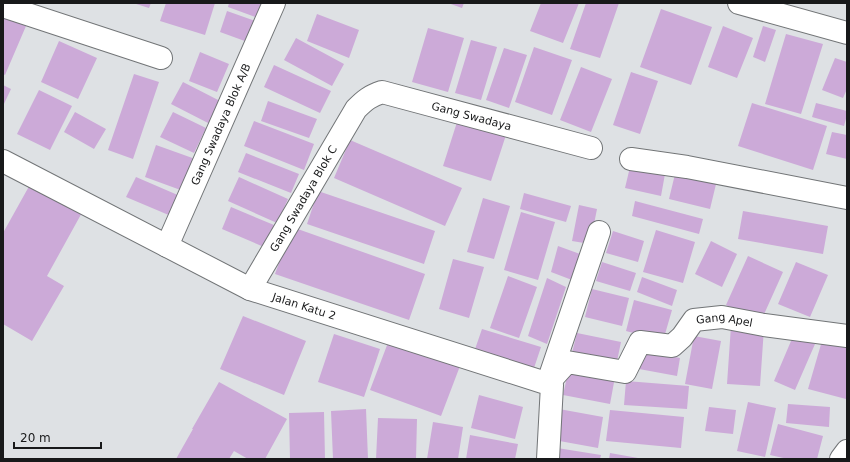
<svg xmlns="http://www.w3.org/2000/svg" width="850" height="462" font-family="'DejaVu Sans',sans-serif">
  <style>
    .building { fill: #ccaad8 }
    .lines { fill: none; stroke-linecap: round; stroke-linejoin: round }
    .street-casing { stroke: #727577; stroke-width: 24 }
    .street { stroke: #fff; stroke-width: 22 }
    .labels { text-anchor: middle; dominant-baseline: central; stroke-width: 3; stroke-linejoin: round; paint-order: stroke }
    .street-label { font-size: 11px; fill: #18191a; stroke: #dee1e4 }
  </style>
  <rect width="100%" height="100%" fill="#dee1e4"/>
  <path class="building" d="M133 3H151L149 8Z
    M166 3H215L205 35 160 21Z
    M229 3H264L258 18 228 7Z
    M448 3H464L462 8Z
    M541 3H579L563 43 530 31Z
    M586 3H619L600 58 570 49Z
    M661 9 712 27 691 85 640 67Z
    M227 11 261 23 253 44 220 32Z
    M317 14 359 30 349 58 307 41Z
    M3 17 26 26 5 75 3 74Z
    M723 26 753 38 737 78 708 67Z
    M763 26 776 30 765 62 753 57Z
    M428 28 464 38 448 92 412 82Z
    M786 34 823 44 801 114 765 104Z
    M296 38 344 64 332 86 284 60Z
    M471 40 497 47 481 100 455 93Z
    M59 41 97 58 78 99 41 82Z
    M534 47 572 60 552 115 515 102Z
    M504 48 527 55 509 108 486 100Z
    M200 52 229 64 217 92 189 81Z
    M835 58 847 62V89L843 98 822 90Z
    M274 65 331 91 320 113 264 87Z
    M581 67 612 79 591 132 560 120Z
    M631 72 658 81 640 134 613 125Z
    M134 74 159 82 133 159 108 150Z
    M183 82 222 102 210 124 171 104Z
    M3 85 11 89 3 106Z
    M39 90 72 106 50 150 17 134Z
    M268 101 317 119 309 138 261 121Z
    M752 103 827 126 813 170 738 146Z
    M816 103 847 111V115L844 126 812 117Z
    M75 112 106 129 94 149 64 132Z
    M173 112 206 128 194 153 160 137Z
    M458 119 506 135 491 181 443 166Z
    M254 121 314 144 304 170 244 146Z
    M832 132 847 135V159L826 154Z
    M350 140 462 188 445 226 334 178Z
    M156 145 198 160 186 192 145 177Z
    M246 153 299 174 291 193 238 172Z
    M630 167 665 174 661 196 625 188Z
    M676 170 717 180 710 209 669 199Z
    M136 177 180 196 171 216 126 197Z
    M239 177 288 199 277 223 228 201Z
    M32 181 84 209 47 276 64 286 32 341 3 324V233Z
    M318 191 435 231 424 264 307 224Z
    M524 193 571 206 566 222 520 209Z
    M483 198 510 206 494 259 467 252Z
    M635 201 703 219 699 234 632 216Z
    M579 205 597 209 590 244 572 241Z
    M231 207 274 225 264 247 222 229Z
    M743 211 828 226 823 254 738 239Z
    M521 212 555 222 538 280 504 270Z
    M292 227 425 274 409 320 275 274Z
    M656 230 695 242 683 283 643 272Z
    M613 231 644 241 638 262 606 253Z
    M711 241 737 254 722 287 695 274Z
    M558 246 580 254 572 280 551 272Z
    M748 256 783 272 761 321 726 305Z
    M453 259 484 267 469 318 439 309Z
    M602 262 636 273 630 291 596 281Z
    M796 262 828 275 810 317 778 304Z
    M508 276 537 287 519 338 490 328Z
    M642 277 677 290 672 306 637 292Z
    M547 278 566 287 547 344 528 336Z
    M592 289 629 298 622 326 585 317Z
    M634 300 672 310 663 341 626 331Z
    M243 316 306 341 284 395 220 369Z
    M731 326 764 328 760 386 727 384Z
    M482 329 541 347 532 374 473 355Z
    M577 333 621 342 616 366 571 357Z
    M334 334 380 349 364 397 318 382Z
    M794 334 815 344 795 390 774 381Z
    M824 334 847 340V395L846 399 808 389Z
    M694 336 721 341 712 389 685 384Z
    M389 340 460 366 441 416 370 390Z
    M643 351 680 358 677 376 639 369Z
    M569 368 615 377 610 404 563 395Z
    M626 381 689 386 687 409 624 405Z
    M219 382 287 419 265 459H248L234 451 229 459H176L193 429H192Z
    M479 395 523 407 515 439 471 428Z
    M748 402 776 408 765 457 737 451Z
    M788 404 830 407 829 427 786 423Z
    M709 407 736 410 733 434 705 431Z
    M366 409 368 459H333L331 411Z
    M559 409 603 417 598 448 554 440Z
    M610 410 684 417 681 448 606 441Z
    M324 412 325 459H290L289 413Z
    M378 418 417 419 416 459H376Z
    M433 422 463 427 458 459H427Z
    M778 424 823 436 817 459H788L770 455Z
    M470 435 518 444 515 459H466Z
    M551 447 601 455 600 459H549Z
    M610 453 638 458V459H609Z"/>
  <g class="lines">
    <defs>
      <g id="street">
        <path d="M739 3 847 33"/>
        <path d="M3 5 6 7 161 58"/>
        <path d="M631 159 687 167 847 198"/>
        <path id="s1" d="M3 161 250 289 552 385 548 459"/>
        <path id="s2" d="M167 246 274 3"/>
        <path id="s3" d="M250 289 356 109C365 100 370 96 382 92L591 148"/>
        <path d="M550 376 599 232"/>
        <path id="s4" d="M548 383 567 362 625 372 640 342 672 346 682 337 694 320 722 317 764 325 847 336"/>
        <path d="M841 459 847 451"/>
      </g>
    </defs>
    <use href="#street" class="street-casing"/>
    <use href="#street" class="street"/>
  </g>
  <g class="labels">
    <g class="street-label">
      <text stroke="none"><textPath href="#s3" startOffset="333">Gang Swadaya</textPath></text>
      <text stroke="none"><textPath href="#s2" startOffset="133">Gang Swadaya Blok A/B</textPath></text>
      <text stroke="none"><textPath href="#s3" startOffset="105">Gang Swadaya Blok C</textPath></text>
      <text stroke="none"><textPath href="#s1" startOffset="335">Jalan Katu 2</textPath></text>
      <text stroke="none"><textPath href="#s4" startOffset="218">Gang Apel</textPath></text>
    </g>
  </g>
  <rect width="850" height="462" fill="none" stroke="#18191a" stroke-width="8"/>
  <path d="M14 442v6h87v-6" fill="none" stroke="#18191a" stroke-width="2"/>
  <text x="20" y="442" font-size="12" fill="#18191a" stroke="#dee1e4" stroke-width="3" paint-order="stroke">20 m</text>
</svg>
